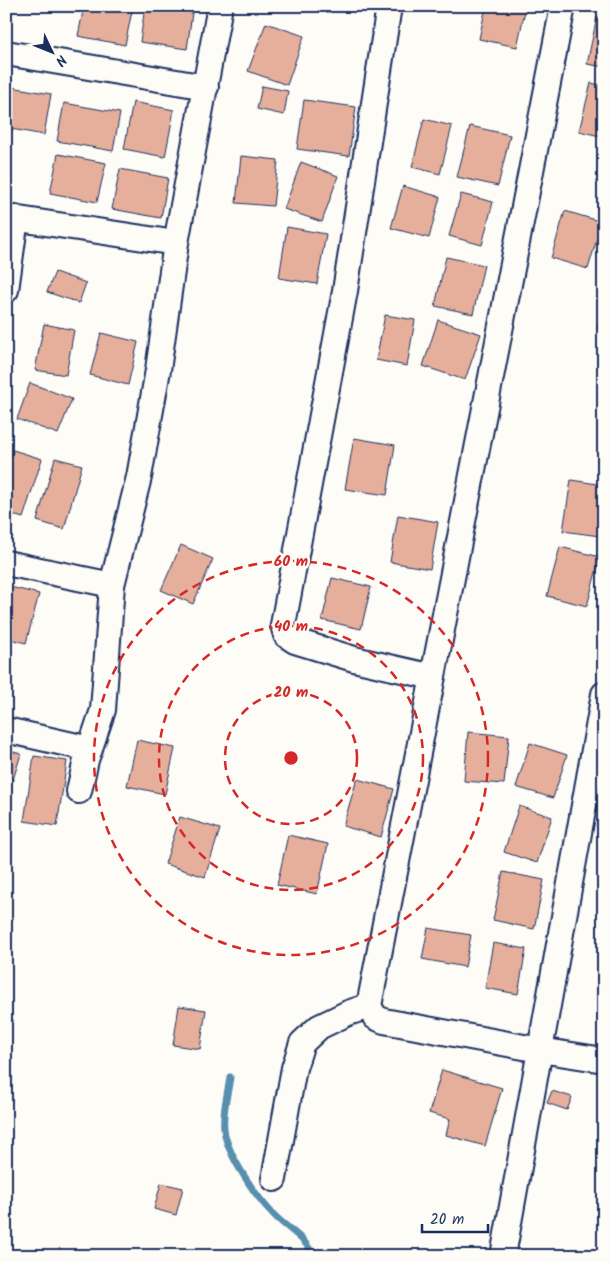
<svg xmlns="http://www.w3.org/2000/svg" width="610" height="1262" font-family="Kalam,sans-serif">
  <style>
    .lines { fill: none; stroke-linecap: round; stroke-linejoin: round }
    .stream { stroke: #598eae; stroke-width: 7 }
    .building { fill: #e6af9b; stroke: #1b2f5e }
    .minor-casing { stroke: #1b2f5e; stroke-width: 28 }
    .minor { stroke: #fdfcf7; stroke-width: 24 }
    .ring { fill: none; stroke: #d62828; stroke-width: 2.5; stroke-dasharray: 9 6 }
    .centre { fill: #d62828; stroke: #fdfcf7; stroke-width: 2.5 }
    .ring-label { font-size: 15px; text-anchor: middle; font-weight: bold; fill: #d62828; stroke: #fdfcf7; stroke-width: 5; stroke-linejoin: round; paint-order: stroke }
  </style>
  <rect width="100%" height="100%" fill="#fdfcf7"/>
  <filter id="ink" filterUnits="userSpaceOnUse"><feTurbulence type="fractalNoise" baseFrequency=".02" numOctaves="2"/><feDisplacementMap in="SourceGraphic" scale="10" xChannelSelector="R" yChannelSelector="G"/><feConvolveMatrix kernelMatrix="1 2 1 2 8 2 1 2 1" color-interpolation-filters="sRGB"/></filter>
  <g filter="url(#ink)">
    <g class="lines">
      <path class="stream" d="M230 1077C228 1093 222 1112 224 1128 225 1152 258 1200 276 1217 288 1229 307 1239 313 1256"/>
    </g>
    <path class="building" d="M84 6H133L125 45 78 36Z
      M145 6 192 13 187 49 140 42Z
      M486 6H526L517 47 479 39Z
      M597 17 604 19V67L587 64Z
      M266 23 304 36 287 85 248 71Z
      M591 83 604 86V137L579 131Z
      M6 86 51 94 44 135 6 128Z
      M262 86 288 91 284 115 257 109Z
      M304 100 356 107 349 156 297 149Z
      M133 102 174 110 165 157 124 149Z
      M64 103 120 113 113 151 57 141Z
      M424 119 452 126 440 174 412 167Z
      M470 126 510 135 498 186 457 177Z
      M58 154 106 163 97 202 50 193Z
      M241 156 278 160 273 206 236 203Z
      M301 162 338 176 322 222 284 209Z
      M120 169 168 178 161 218 112 209Z
      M403 186 440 197 429 238 391 228Z
      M461 194 493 202 482 245 449 236Z
      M565 211 602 222 588 269 551 258Z
      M287 227 326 234 317 284 279 278Z
      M446 257 484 265 473 314 435 306Z
      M55 272 86 283 79 303 47 292Z
      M604 303V330L597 329Z
      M385 315 415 320 407 366 376 360Z
      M438 320 481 334 465 380 423 366Z
      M44 324 74 330 66 375 35 370Z
      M101 333 138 342 128 385 90 375Z
      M30 383 72 399 58 434 17 419Z
      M354 438 395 445 387 495 345 489Z
      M13 450 42 459 23 518 6 513V471Z
      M55 458 82 465 64 529 37 521Z
      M571 480 604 485V514L600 536 563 531Z
      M398 515 438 522 430 569 390 562Z
      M181 545 213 559 193 604 161 590Z
      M560 547 600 557 587 606 547 596Z
      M332 578 371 587 361 629 322 620Z
      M6 586 39 594 26 643 6 638Z
      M468 732 509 736 504 784 464 781Z
      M137 740 175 748 165 794 127 786Z
      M530 743 567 755 553 798 516 787Z
      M6 750 21 754 6 802Z
      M34 756 67 761 57 826 24 821Z
      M357 779 394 789 381 837 343 826Z
      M519 806 552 817 537 863 504 852Z
      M180 817 220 829 205 877 165 864Z
      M288 835 328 844 317 894 277 885Z
      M503 872 544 880 534 929 493 920Z
      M428 928 471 935 465 967 422 959Z
      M493 943 526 949 518 994 485 988Z
      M179 1006 206 1010 200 1049 173 1045Z
      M442 1070 502 1088 485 1146 446 1135 450 1119 429 1113Z
      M552 1091 572 1097 567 1110 547 1103Z
      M161 1183 183 1188 176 1215 154 1209Z"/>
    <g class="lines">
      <defs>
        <path id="minor" d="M389 6 345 291 283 625 286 635 295 641 354 659 433 677
          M563 6 369 1006 375 1017 384 1021 540 1050 604 1060
          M6 53 206 87
          M6 217 176 243
          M6 290 16 218
          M6 563 112 585
          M6 730 90 749
          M79 791 86 760 103 710 112 585 139 477 158 370 176 243 220 6
          M274 1179 294 1068 302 1043 319 1027 348 1013 369 1006
          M503 1256 604 694"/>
      </defs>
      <use href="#minor" class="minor-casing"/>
      <use href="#minor" class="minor"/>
    </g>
  </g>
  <g class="ring">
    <circle cx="291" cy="758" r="66"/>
    <circle cx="291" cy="758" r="132"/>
    <circle cx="291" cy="758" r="197"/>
  </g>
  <circle cx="291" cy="758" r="8" class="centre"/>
  <g class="ring-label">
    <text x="291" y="566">60 m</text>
    <text x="291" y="631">40 m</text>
    <text x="291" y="697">20 m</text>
  </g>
  <rect width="610" height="1262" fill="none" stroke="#fdfcf7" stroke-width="25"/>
  <rect x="12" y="12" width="585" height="1237" fill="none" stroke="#1b2f5e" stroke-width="2" filter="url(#ink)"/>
  <g transform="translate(52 52) rotate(133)" stroke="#fdfcf7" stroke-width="4" paint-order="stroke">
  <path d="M0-4L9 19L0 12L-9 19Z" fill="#1b2f5e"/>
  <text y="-8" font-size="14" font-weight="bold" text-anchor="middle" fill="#1b2f5e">N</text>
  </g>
  <path d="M422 1224v8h66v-8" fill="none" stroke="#1b2f5e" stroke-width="2.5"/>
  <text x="430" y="1224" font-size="15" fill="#1b2f5e" stroke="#fdfcf7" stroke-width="4" paint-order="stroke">20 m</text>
</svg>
